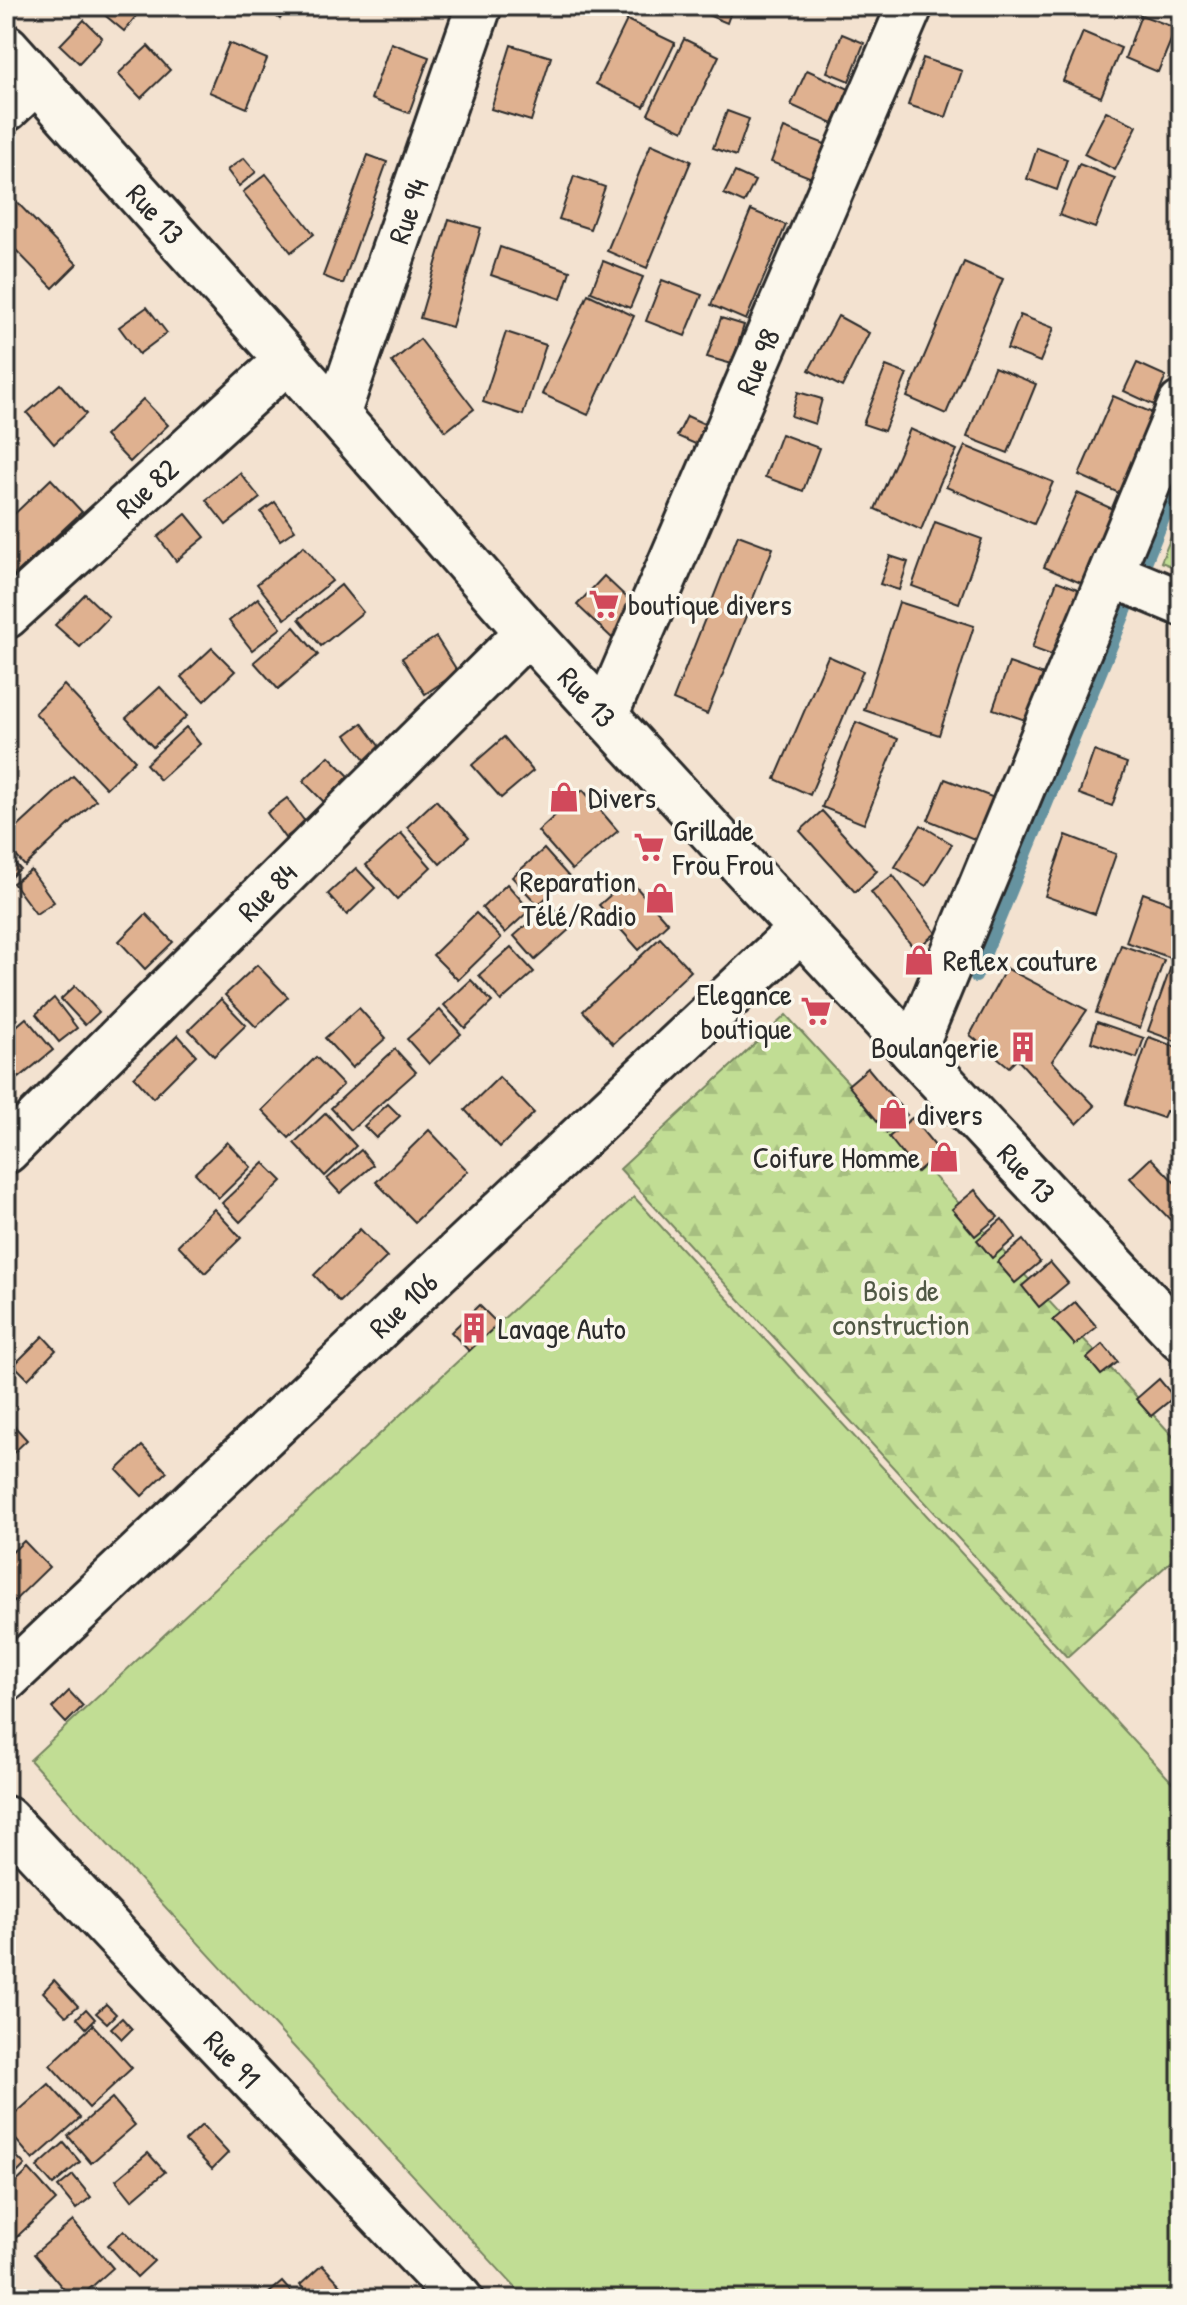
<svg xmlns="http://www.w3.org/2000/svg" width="1187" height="2305" font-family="'Patrick Hand',sans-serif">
<defs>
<pattern id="grass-dots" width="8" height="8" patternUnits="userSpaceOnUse" patternTransform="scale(2)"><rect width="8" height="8" fill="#c1dd94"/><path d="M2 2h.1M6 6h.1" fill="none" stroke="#a6be80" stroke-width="1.8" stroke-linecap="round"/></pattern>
<pattern id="forest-firs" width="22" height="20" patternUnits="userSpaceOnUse" patternTransform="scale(2)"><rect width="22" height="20" fill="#c1dd94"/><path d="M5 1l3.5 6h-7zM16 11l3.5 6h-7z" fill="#a6be80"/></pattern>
</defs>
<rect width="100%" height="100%" fill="#f3e2d0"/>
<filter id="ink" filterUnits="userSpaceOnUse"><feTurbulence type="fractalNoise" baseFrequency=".0125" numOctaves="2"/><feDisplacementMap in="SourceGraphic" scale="16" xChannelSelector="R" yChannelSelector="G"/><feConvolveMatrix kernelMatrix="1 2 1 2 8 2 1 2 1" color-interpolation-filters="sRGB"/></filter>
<g filter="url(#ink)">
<!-- grass -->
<path fill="url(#grass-dots)" stroke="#768460" stroke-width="2" d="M1181,512V570L1161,562Z"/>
<!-- forest -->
<path fill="url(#forest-firs)" stroke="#768460" stroke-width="2" d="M786,1015L1181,1445V1552L1067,1657L620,1169Z"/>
<!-- park -->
<path fill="#c1dd94" stroke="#768460" stroke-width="2" d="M634,1197L1181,1792V2299H526L30,1760Z"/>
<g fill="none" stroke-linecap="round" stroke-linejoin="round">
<!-- stream -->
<path stroke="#6693a0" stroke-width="12" d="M976,977L1181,477"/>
</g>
<!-- building -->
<g fill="#dfb190" stroke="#2b2b2b" stroke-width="2">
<path d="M96,6H144L124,31L95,7Z"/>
<path d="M262,6H288L280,19Z"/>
<path d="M662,6H682L679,14Z"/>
<path d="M692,6H733L727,23L691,8Z"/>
<path d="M1141,15L1176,28L1158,72L1125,58Z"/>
<path d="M84,20L102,38L79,63L60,45Z"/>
<path d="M627,20L675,43L644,107L596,84Z"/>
<path d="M1083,32L1121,48L1101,97L1063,81Z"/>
<path d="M842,34L864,43L849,81L827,72Z"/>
<path d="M684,39L719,56L683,131L648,114Z"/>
<path d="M229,43L267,59L247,108L209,92Z"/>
<path d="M391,43L429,57L409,113L371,99Z"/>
<path d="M511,45L551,57L531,121L491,109Z"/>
<path d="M148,46L170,70L141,98L118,74Z"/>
<path d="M923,58L962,71L946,117L908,105Z"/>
<path d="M807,70L849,89L833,124L791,105Z"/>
<path d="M727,111L749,119L736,156L713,148Z"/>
<path d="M1106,111L1137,126L1115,170L1084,154Z"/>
<path d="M784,128L825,144L812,178L771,162Z"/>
<path d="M651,144L691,161L647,268L607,251Z"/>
<path d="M1037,148L1067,159L1057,190L1027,179Z"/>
<path d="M368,155L387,162L343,284L323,276Z"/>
<path d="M244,158L256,172L239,186L227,170Z"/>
<path d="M1079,164L1115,178L1095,228L1059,215Z"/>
<path d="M735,172L755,181L744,203L724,194Z"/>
<path d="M266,174L314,234L291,252L243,192Z"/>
<path d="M574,176L605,187L590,229L559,219Z"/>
<path d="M6,191L77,264L53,288L6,240Z"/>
<path d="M751,210L786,225L746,320L711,305Z"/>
<path d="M449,219L481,228L452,327L420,318Z"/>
<path d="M500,247L570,271L561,299L491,275Z"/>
<path d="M603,261L643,277L630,308L591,292Z"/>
<path d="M964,262L1003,279L946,414L907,397Z"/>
<path d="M662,280L702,295L685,336L646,321Z"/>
<path d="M588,294L634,316L588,415L542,394Z"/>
<path d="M147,307L167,333L139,354L119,327Z"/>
<path d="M1020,315L1054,328L1040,362L1007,349Z"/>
<path d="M838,316L869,333L842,387L809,370Z"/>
<path d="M721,318L744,325L732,364L707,357Z"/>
<path d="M506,332L546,345L523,415L483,402Z"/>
<path d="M420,339L474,409L446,431L392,362Z"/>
<path d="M1137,363L1166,376L1154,405L1124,391Z"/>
<path d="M886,366L907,374L884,431L863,424Z"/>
<path d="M994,367L1036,384L1008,453L967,437Z"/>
<path d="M60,384L86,414L54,444L27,413Z"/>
<path d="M798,392L822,399L815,424L791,416Z"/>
<path d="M1113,396L1155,414L1121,494L1079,475Z"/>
<path d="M143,399L168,425L130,462L105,436Z"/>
<path d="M687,416L709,426L700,446L677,436Z"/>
<path d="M910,429L957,450L941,481L921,530L875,509Z"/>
<path d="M781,434L819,448L803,491L765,477Z"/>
<path d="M965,446L1053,482L1034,524L946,487Z"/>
<path d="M240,473L260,498L226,525L206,500Z"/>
<path d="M51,479L82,512L6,583V522Z"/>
<path d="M1077,493L1117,511L1083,584L1044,567Z"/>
<path d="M275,502L295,530L280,540L261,512Z"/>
<path d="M186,514L205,537L176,561L158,537Z"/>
<path d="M935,522L982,539L959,603L912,586Z"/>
<path d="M738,535L773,548L707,714L673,700Z"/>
<path d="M304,546L332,581L285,619L257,584Z"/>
<path d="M890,556L908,562L899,590L880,584Z"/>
<path d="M604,576L640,610L613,639L577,605Z"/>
<path d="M1057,581L1083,591L1059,658L1032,648Z"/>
<path d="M341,585L363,612L321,646L299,619Z"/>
<path d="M85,594L109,617L80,647L55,625Z"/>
<path d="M258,598L281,628L252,650L229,621Z"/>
<path d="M899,602L974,626L939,735L864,710Z"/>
<path d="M294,627L318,655L278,689L254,662Z"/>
<path d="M436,637L458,672L425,694L402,658Z"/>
<path d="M212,648L235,671L204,701L181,677Z"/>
<path d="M828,656L863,671L810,795L775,779Z"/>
<path d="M1009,663L1050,677L1034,723L993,709Z"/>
<path d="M64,685L135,760L106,788L35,713Z"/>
<path d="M160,687L187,716L153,747L126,718Z"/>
<path d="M856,722L898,739L864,824L822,807Z"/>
<path d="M362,723L382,750L366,761L346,735Z"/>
<path d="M186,727L200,744L160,780L146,764Z"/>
<path d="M504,737L533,771L501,798L472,765Z"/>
<path d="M1094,751L1127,763L1112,806L1079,794Z"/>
<path d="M329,756L349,776L324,802L303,781Z"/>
<path d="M73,776L96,800L25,866L6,845V838Z"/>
<path d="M945,779L997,799L979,841L928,820Z"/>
<path d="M583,790L618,831L572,870L538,831Z"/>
<path d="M6,797L18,812L6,822Z"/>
<path d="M287,798L306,823L285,838L267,813Z"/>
<path d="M436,800L469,837L440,864L407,827Z"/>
<path d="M822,811L877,871L855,892L800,831Z"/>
<path d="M921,825L952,844L926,886L895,867Z"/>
<path d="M401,833L431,867L397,899L366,865Z"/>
<path d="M1066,835L1116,854L1095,914L1045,896Z"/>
<path d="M544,849L569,877L538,905L512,877Z"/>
<path d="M6,853L20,869L6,881Z"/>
<path d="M356,868L375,888L347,915L328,894Z"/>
<path d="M31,870L54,902L36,914L13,883Z"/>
<path d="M893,875L936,933L915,950L871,892Z"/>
<path d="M629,879L668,923L639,950L599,905Z"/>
<path d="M507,884L530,910L505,933L482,908Z"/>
<path d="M1143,893L1181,907V929L1171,958L1126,942Z"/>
<path d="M550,904L571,928L535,960L514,936Z"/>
<path d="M476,913L501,938L458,980L433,955Z"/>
<path d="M146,914L173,942L145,969L119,941Z"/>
<path d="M660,938L691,971L613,1044L583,1011Z"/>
<path d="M1121,945L1164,960L1140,1028L1096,1013Z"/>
<path d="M511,947L534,972L501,1001L479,975Z"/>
<path d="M1174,958L1181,960V1043L1148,1031Z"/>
<path d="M257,965L288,997L256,1027L225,995Z"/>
<path d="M1006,968L1087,1010L1052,1061L1095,1106L1077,1124L1017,1059L1009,1067L970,1035Z"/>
<path d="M471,980L492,1002L465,1028L444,1005Z"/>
<path d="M75,986L99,1012L85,1025L61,999Z"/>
<path d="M54,998L77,1028L59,1042L36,1014Z"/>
<path d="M221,999L246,1025L214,1056L189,1030Z"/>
<path d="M359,1008L386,1038L352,1068L325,1038Z"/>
<path d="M440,1010L461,1034L429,1064L407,1039Z"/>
<path d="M26,1018L53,1050L19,1078L6,1063V1035Z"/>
<path d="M1097,1022L1144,1038L1137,1058L1091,1042Z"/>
<path d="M178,1035L196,1055L153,1098L134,1077Z"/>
<path d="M1149,1037L1181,1049V1116L1166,1111L1163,1118L1125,1105Z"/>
<path d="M395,1049L416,1072L351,1130L331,1108Z"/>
<path d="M316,1057L343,1085L289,1138L262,1110Z"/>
<path d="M868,1068L907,1115L887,1133L848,1085Z"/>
<path d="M6,1076L14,1086L6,1094Z"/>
<path d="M499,1077L534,1113L500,1147L465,1110Z"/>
<path d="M388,1104L400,1116L376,1138L364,1126Z"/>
<path d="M326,1113L356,1146L325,1176L294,1143Z"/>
<path d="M912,1118L940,1152L917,1172L889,1137Z"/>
<path d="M429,1130L468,1171L415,1222L376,1182Z"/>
<path d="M227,1142L251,1167L219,1198L195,1173Z"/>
<path d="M361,1150L373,1165L340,1193L327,1179Z"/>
<path d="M1151,1158L1181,1189V1231L1130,1178Z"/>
<path d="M264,1163L282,1181L240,1222L222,1203Z"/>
<path d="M975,1190L998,1217L975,1236L952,1209Z"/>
<path d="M214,1209L241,1238L205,1273L178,1245Z"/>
<path d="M1002,1219L1016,1237L992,1258L977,1240Z"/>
<path d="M360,1229L387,1257L340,1302L314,1275Z"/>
<path d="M1023,1240L1040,1262L1015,1283L997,1262Z"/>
<path d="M1050,1262L1068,1283L1039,1307L1022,1286Z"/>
<path d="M1075,1302L1097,1327L1075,1345L1053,1320Z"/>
<path d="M479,1305L498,1324L469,1351L451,1332Z"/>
<path d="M43,1336L56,1350L28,1379L14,1365Z"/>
<path d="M1103,1344L1118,1362L1101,1375L1087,1358Z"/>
<path d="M1159,1379L1174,1397L1151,1416L1136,1399Z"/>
<path d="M6,1417L27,1440L6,1460Z"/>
<path d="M142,1446L167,1472L142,1496L117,1470Z"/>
<path d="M24,1541L49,1567L6,1609V1558Z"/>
<path d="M69,1691L83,1706L66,1723L52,1708Z"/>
<path d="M54,1980L78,2006L66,2016L43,1992Z"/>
<path d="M106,2004L116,2014L107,2023L96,2013Z"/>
<path d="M86,2009L95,2019L86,2028L77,2018Z"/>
<path d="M122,2018L132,2029L122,2039L111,2028Z"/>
<path d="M93,2025L132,2068L89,2108L50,2065Z"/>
<path d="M49,2084L80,2118L33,2160L6,2128V2122Z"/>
<path d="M112,2098L135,2125L91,2163L68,2136Z"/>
<path d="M202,2125L228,2153L212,2169L185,2141Z"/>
<path d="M64,2143L80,2162L53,2185L37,2167Z"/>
<path d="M6,2145L25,2165L11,2179L6,2173Z"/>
<path d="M148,2153L165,2172L132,2200L116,2180Z"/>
<path d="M29,2170L56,2200L6,2247V2192Z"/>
<path d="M73,2175L91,2197L76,2209L58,2187Z"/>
<path d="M73,2221L113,2268L78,2299H72L34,2254Z"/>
<path d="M124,2230L154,2261L137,2277L108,2245Z"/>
<path d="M322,2265L343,2287L330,2299H314L300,2285Z"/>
<path d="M282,2282L297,2299H262Z"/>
</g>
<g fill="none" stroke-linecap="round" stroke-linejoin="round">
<!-- minor casing -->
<g stroke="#2b2b2b" stroke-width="50">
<g id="minor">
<path id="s1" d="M6,47L337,415L528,632L913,1051L1181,1338"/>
<path d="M6,109L36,81"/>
<path id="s2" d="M337,415L479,6"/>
<path d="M1111,574L1181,603"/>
<path id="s3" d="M6,616L286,361"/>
<path id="s4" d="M605,716L910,6"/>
<path d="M913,1051L1181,404"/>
<path id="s5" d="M6,1151L528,632"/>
<path id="s6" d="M6,1679L801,929"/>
<path id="s7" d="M6,1819L460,2299"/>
</g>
</g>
<!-- minor -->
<use href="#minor" stroke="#fbf7ec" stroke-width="44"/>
</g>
</g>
<!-- icons -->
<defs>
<g id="supermarket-bare" transform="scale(2.4)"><path d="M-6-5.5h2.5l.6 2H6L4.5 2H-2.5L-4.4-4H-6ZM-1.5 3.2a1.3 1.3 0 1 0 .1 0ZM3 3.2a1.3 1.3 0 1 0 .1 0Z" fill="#d1495b" stroke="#fbf7ec" stroke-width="2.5" paint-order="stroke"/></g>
<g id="shop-bare" transform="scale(2.4)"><path d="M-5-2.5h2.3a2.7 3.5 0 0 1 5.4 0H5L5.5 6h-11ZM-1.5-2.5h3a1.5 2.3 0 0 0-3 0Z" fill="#d1495b" stroke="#fbf7ec" stroke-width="2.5" paint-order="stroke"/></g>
<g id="building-bare" transform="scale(2.4)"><path d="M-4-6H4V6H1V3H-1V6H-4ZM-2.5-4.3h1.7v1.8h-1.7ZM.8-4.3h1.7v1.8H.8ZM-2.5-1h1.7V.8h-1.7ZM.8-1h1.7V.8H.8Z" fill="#d1495b" stroke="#fbf7ec" stroke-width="2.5" paint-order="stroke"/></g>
</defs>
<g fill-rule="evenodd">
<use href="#supermarket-bare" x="604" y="604"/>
<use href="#shop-bare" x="564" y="797"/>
<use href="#supermarket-bare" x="649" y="847"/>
<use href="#shop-bare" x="660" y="898"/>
<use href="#shop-bare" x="919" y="960"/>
<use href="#supermarket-bare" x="816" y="1011"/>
<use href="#building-bare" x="1023" y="1047"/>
<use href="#shop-bare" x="893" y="1114"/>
<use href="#shop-bare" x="944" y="1157"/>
<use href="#building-bare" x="474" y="1328"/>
</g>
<g text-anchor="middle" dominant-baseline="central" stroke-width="7" stroke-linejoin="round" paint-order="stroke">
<!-- street labels -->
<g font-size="30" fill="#2b2b2b" stroke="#fbf7ec">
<text stroke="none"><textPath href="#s2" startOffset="216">Rue 94</textPath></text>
<text stroke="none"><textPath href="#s1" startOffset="224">Rue 13</textPath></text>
<text stroke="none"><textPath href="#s4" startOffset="386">Rue 98</textPath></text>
<text stroke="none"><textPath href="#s3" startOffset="190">Rue 82</textPath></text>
<text stroke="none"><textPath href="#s1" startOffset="872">Rue 13</textPath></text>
<text stroke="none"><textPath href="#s5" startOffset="368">Rue 84</textPath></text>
<text stroke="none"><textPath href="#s1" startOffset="1520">Rue 13</textPath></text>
<text stroke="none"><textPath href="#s6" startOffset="546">Rue 106</textPath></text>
<text stroke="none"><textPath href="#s7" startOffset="330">Rue 91</textPath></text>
</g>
<!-- poi labels -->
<g font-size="30" fill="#2b2b2b" stroke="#fbf7ec" text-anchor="start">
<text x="628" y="604">boutique divers</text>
<text x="588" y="797">Divers</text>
<text x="673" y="830">Grillade<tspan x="673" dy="34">Frou Frou</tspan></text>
<text x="636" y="881" text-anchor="end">Reparation<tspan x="636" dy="34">Télé/Radio</tspan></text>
<text x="943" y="960">Reflex couture</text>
<text x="792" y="994" text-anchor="end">Elegance<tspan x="792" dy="34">boutique</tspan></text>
<text x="999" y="1047" text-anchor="end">Boulangerie</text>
<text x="917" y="1114">divers</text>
<text x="920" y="1157" text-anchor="end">Coifure Homme</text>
<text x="498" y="1328">Lavage Auto</text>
</g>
<!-- park labels -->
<g font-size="30" fill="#505845" stroke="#fbf7ec">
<text x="901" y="1290">Bois de<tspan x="901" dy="34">construction</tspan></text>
</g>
</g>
<!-- margin -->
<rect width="1187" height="2305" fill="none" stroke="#fbf7ec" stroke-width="32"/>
<rect x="16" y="16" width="1155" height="2273" fill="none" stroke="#2b2b2b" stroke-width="3" filter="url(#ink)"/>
</svg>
